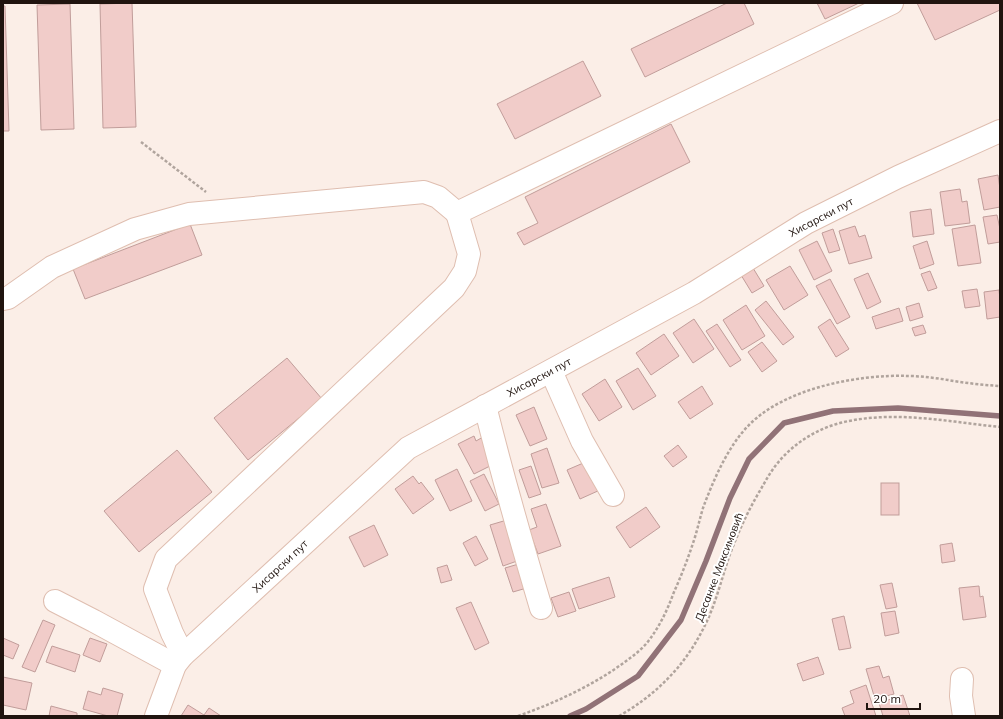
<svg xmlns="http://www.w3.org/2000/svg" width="1003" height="719" font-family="Mulish,sans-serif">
<rect width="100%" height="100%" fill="#fbeee7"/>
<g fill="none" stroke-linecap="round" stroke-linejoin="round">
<!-- stream -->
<path stroke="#917277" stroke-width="5.5" d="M570,716L586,709L638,676L681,620L706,561L730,498L749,459L784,423L833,411L898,408L1000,416"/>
</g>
<!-- building -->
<g fill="#f1ccc9" stroke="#c19d9a">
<path d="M132,3L136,127L103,128L100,4Z"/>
<path d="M727,3H744L754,24L645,77L631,49Z"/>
<path d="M817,3H859L825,19Z"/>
<path d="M917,3H1000V10L935,40Z"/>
<path d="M70,4L74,129L41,130L37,5Z"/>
<path d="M3,6H5L9,131H3Z"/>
<path d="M583,61L601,96L515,139L497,104Z"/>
<path d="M671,124L690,162L524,245L517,233L538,223L525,197Z"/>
<path d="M998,175L1000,189V207L984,210L978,179Z"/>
<path d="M960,189L962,202L967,201L970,223L945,226L940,192Z"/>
<path d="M931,209L934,234L913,237L910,212Z"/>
<path d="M997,215L1000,229V242L988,244L983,217Z"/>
<path d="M190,224L202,255L85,299L73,269Z"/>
<path d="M975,225L981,263L958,266L952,229Z"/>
<path d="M855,226L859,237L865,235L872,258L849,264L839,231Z"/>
<path d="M833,229L840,250L829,253L822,233Z"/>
<path d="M817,241L832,271L814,280L799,250Z"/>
<path d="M927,241L934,264L920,269L913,246Z"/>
<path d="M790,266L808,295L784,310L766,280Z"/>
<path d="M753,268L764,286L752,293L741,275Z"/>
<path d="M930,271L937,288L928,291L921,274Z"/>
<path d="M868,273L881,302L867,309L854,279Z"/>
<path d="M830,279L850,317L837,324L816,286Z"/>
<path d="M977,289L980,306L965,308L962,291Z"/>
<path d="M999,290L1000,299V317L987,319L984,292Z"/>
<path d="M766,301L794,337L783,345L755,310Z"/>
<path d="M919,303L923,317L910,321L906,307Z"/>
<path d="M746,305L765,336L742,350L723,320Z"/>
<path d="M899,308L903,321L876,329L872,317Z"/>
<path d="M694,319L714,349L693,363L673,333Z"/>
<path d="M830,319L849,349L836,357L818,327Z"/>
<path d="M717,324L741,360L730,367L706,331Z"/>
<path d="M923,325L926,333L915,336L912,328Z"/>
<path d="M664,334L679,356L651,375L636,353Z"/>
<path d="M762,342L777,361L762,372L748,352Z"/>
<path d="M287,358L322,399L248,460L214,418Z"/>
<path d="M638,368L656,396L633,410L616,381Z"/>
<path d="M605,379L622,407L599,421L582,394Z"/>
<path d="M702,386L713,404L690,419L678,402Z"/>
<path d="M534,407L547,439L530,446L516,415Z"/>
<path d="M474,436L476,441L483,437L496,463L474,474L458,444Z"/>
<path d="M678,445L687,457L673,467L664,456Z"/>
<path d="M547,448L559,483L542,488L531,454Z"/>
<path d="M177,450L212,492L139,552L104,511Z"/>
<path d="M588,461L600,490L580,499L567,470Z"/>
<path d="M531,466L541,494L529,498L519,470Z"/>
<path d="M457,469L472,501L450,511L435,480Z"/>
<path d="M484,474L499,504L485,511L470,481Z"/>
<path d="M413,476L419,484L421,482L434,499L413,514L395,489Z"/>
<rect x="881" y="483" width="18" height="32"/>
<path d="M546,504L561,546L538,554L529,530L537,527L531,509Z"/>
<path d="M646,507L660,527L630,548L616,527Z"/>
<path d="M507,520L520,560L503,566L490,525Z"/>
<path d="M374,525L388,555L364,567L349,537Z"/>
<path d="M476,536L488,559L475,566L463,543Z"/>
<path d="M952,543L955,561L942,563L940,545Z"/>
<path d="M522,563L530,587L513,592L505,568Z"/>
<path d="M447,565L452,580L441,583L437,568Z"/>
<path d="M609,577L615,597L579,609L572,589Z"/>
<path d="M892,583L897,607L886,609L880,585Z"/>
<path d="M979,586L980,597L983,596L986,617L963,620L959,588Z"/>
<path d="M569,592L576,611L558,617L551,598Z"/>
<path d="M471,602L489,643L475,650L456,608Z"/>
<path d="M895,611L899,633L885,636L881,613Z"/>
<path d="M844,616L851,648L839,650L832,619Z"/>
<path d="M43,620L55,625L35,672L22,667Z"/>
<path d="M3,638L19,645L13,659L3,655Z"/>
<path d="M90,638L107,644L100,662L83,655Z"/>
<path d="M52,646L80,655L75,672L46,662Z"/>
<path d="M818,657L824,674L803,681L797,664Z"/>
<path d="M879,666L883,678L889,676L894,694L875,699L866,669Z"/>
<path d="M3,677L32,683L26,710L3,705Z"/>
<path d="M866,685L876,716H845L842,708L854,703L850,691Z"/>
<path d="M103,688L123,694L117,716H108L83,709L88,691L101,695Z"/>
<path d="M903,695L910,716H883L879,703Z"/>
<path d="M188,705L204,715L209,708L221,716H181Z"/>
<path d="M51,706L77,713V716H49Z"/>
</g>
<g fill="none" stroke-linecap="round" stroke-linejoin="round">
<!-- minor casing -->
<g stroke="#dfbeb0" stroke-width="24">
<g id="minor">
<path d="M3,299L8,298L52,267L135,229L189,214L424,192L438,197L457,213"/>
<path d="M551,371L582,441L613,495"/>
<path d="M485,406C502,474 521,541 541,608"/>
<path d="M55,601L94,621L175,665"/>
<path d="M183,655L172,633L155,589L166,559L454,288L465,271L469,254L457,213L892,3"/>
<path d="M962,679L961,696L964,716"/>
<path d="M156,716L175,665L183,655L192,647L408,448L694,293L806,223L898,177L1000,131"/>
</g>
</g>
<!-- path -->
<g stroke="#b0a49d" stroke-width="2.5" stroke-dasharray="3 2" stroke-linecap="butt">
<path d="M141,142L206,192"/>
<path d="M518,716C552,704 585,689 615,669C626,661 637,654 646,644C659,628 667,611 674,592C682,574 689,556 695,537C698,527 700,518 703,508C713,481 728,446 749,425C785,388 859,374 908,376C922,376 935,378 948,380C965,383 983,385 1000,386"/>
<path d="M619,716C654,696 682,669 701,633C715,608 721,580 730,554C738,533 747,513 758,494C764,484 769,474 776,465C794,442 821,426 849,421C899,411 950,422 1000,427"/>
</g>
<!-- minor -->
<use href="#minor" stroke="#fff" stroke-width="22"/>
</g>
<g text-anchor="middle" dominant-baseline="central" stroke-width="4" stroke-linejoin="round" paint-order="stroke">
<!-- street labels -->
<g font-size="11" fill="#20140f" stroke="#fff">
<text transform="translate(821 217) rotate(-28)">Хисарски пут</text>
<text transform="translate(539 377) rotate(-28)">Хисарски пут</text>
<text transform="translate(280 566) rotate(-43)">Хисарски пут</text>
<text transform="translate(719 567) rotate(-69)">Десанке Максимовић</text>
</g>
</g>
<!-- border -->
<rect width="1003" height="719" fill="none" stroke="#20140f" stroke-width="8"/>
<!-- scale -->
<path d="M867 703v6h53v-6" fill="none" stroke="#20140f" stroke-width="2"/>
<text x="873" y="703" font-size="12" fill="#20140f" stroke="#ffffff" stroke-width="3" paint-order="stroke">20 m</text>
</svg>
